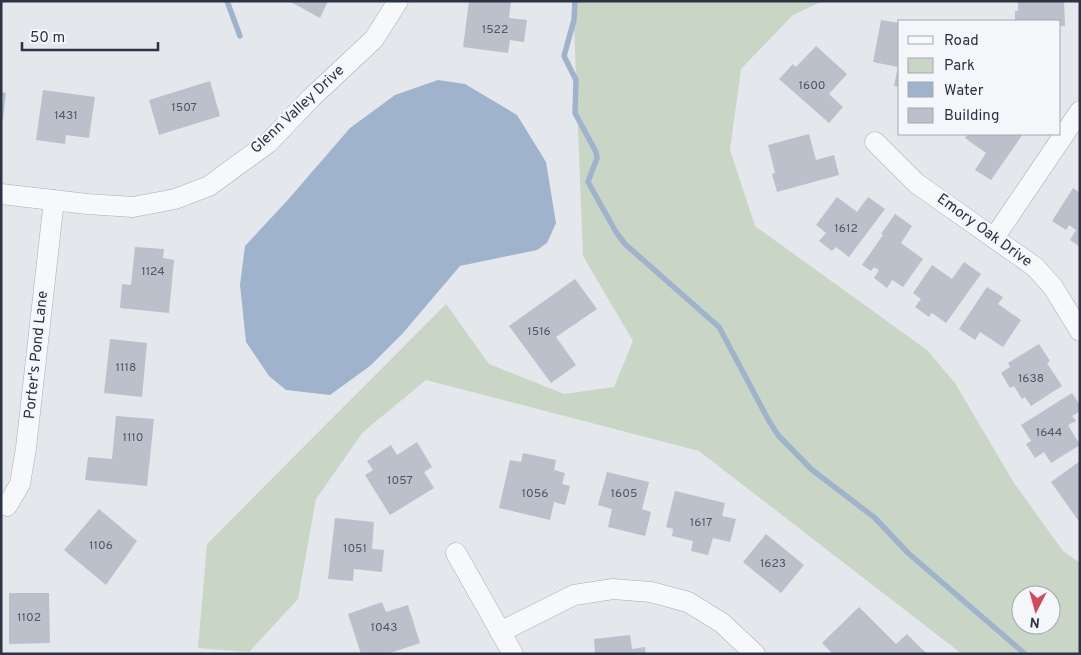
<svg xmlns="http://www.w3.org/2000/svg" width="1081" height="655" font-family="Overpass,sans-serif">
<rect width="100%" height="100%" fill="#e4e7ec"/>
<!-- green -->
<path fill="#c9d6c5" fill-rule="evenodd" d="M573,1H823L793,15L741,69L730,150L755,226L927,350L955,383L1014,483L1063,551L1080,563V654H962L699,451L426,380L363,432L316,499L298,599L249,652L198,648L207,544L446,304L489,364L564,394L614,387L633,341L583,256ZM1021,595H1051V625H1021Z"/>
<!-- water -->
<path fill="#9fb4cc" d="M438,80L465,84L517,115L546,162L556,223L547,243L537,250L460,266L403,333L370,366L330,395L286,390L269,376L246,342L240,285L245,246L286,202L350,128L395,95Z"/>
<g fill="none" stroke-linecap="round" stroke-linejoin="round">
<!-- stream -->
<g stroke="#9fb4cc" stroke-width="5.5">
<path d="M227,1L240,36"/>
<path d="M575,1L574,20L564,56L576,80L575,113L596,152L597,158L588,182L616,232L625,244L719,327L769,421L778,435L811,469L875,518L908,553L1025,654"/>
</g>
</g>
<!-- building -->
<g fill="#bbc0ca">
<path d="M289,1H328L320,18Z"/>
<path d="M469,1H511L509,18L527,20L524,42L510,40L508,53L463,47Z"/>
<path d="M1018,1H1064L1065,26H1060V21H1015V11H1018Z"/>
<path d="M881,20L900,23V87L894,86L898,67L873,62Z"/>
<path d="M816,46L847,74L829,94L843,107L829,123L779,79L793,64L796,67Z"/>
<path d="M210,81L220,116L159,135L149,100Z"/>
<path d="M43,90L95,97L89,138L66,135L65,144L36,140Z"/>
<path d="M1,92L6,93L3,120H1Z"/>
<path d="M809,134L816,160L834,155L839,175L777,192L772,174L775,173L768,145Z"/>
<path d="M968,134H1023L991,180L975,170L986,153L965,138Z"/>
<path d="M1073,188L1080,193V247L1070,240L1076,230L1069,225L1066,230L1052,221Z"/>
<path d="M837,197L857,212L868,197L885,209L849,257L836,247L832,251L819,241L826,233L816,225Z"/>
<path d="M895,214L912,226L901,243L923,259L903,287L892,280L887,288L874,278L879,270L874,267L871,271L862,265L883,235L881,234Z"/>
<path d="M135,247L164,249L163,258L174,260L169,313L120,308L122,284L131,285Z"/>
<path d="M964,262L981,274L946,323L932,313L929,317L915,307L921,299L913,293L932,265L952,279Z"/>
<path d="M575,279L597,309L556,337L576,365L551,383L509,326Z"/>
<path d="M987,287L1003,297L998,304L1021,320L1003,347L980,332L975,340L959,329Z"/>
<path d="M110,339L147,343L142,397L104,393Z"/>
<path d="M1039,344L1050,361L1047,363L1062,386L1031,406L1025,397L1022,399L1014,386L1010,388L1001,373L1010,367L1008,363Z"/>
<path d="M1072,393L1080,405V411L1072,416L1076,421L1068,425L1080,445L1051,463L1044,452L1035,458L1026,444L1031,441L1021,425Z"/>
<path d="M116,416L154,419L147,486L85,480L88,457L112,459Z"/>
<path d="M417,442L432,467L424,472L434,488L390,515L365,475L373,470L367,461L391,445L397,455Z"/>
<path d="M523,453L556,460L554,470L565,473L562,484L570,486L565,505L554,502L550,520L499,508L510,460L521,462Z"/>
<path d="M1080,461V519L1078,520L1051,482Z"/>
<path d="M607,472L649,482L642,509L651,512L645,536L608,527L612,509L598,505Z"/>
<path d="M675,491L725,503L722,516L736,519L730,542L713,538L708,555L691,551L693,541L672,536L673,529L666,527Z"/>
<path d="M99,509L137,541L106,585L64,550Z"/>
<path d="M335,518L374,522L372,549L384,550L382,572L354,569L353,581L328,579Z"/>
<path d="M766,534L804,565L781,593L743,562Z"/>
<path d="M9,593H49L50,643L9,644Z"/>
<path d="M382,602L386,612L408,605L420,643L387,654H361L348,614Z"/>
<path d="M859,607L896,644L907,634L927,654H890L888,652L886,654H833L822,643Z"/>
<path d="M630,635L632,649L645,647L646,654H595L594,639Z"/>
</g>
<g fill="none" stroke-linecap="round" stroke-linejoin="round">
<!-- street casing -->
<g stroke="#a9aeb7" stroke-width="21">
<g id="street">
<path d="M875,142L916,183L1035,267L1053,287L1080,331"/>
<path d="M1,194L87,204L133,207L175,199L209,186L268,143L311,98L374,39L398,1"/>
<path d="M994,238L1080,111"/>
<path d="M7,506L20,484L26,448L54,200"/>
<path d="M456,553L513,654"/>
<path d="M500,632L574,595L613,589L651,592L688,602L722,623L755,654"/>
</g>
</g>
<!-- street -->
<use href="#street" stroke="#f7f8fa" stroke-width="20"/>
</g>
<g text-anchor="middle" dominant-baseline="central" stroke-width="4.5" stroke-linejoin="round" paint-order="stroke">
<!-- number labels -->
<g font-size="12" fill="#4f5766">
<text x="495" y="30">1522</text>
<text x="812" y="86">1600</text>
<text x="184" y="108">1507</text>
<text x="66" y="116">1431</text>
<text x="846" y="229">1612</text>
<text x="153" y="272">1124</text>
<text x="539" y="332">1516</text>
<text x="126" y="368">1118</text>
<text x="1031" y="379">1638</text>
<text x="1049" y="433">1644</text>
<text x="133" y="438">1110</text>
<text x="400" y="481">1057</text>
<text x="535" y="494">1056</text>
<text x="624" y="494">1605</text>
<text x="701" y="523">1617</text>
<text x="101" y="546">1106</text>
<text x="355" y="549">1051</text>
<text x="773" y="564">1623</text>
<text x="29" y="618">1102</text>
<text x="384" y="628">1043</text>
</g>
<!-- street labels -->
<g font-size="15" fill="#2b3445" stroke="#f4f6f9">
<text transform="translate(298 110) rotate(-43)">Glenn Valley Drive</text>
<text transform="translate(984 231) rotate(36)">Emory Oak Drive</text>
<text transform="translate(37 355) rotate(-84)">Porter's Pond Lane</text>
</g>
</g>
<!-- border -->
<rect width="1081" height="655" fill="none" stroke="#2b3445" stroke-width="5"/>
<!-- legend -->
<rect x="898" y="20" width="162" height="115" fill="#f4f6f9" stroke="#a4a8b1"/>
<rect x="908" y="36" width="25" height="8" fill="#f7f8fa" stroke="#a4a8b1"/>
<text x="944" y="45" font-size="15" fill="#2b3445">Road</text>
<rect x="908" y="58" width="25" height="15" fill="#c9d6c5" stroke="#a4a8b1"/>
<text x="944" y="70" font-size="15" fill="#2b3445">Park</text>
<rect x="908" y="82" width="25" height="15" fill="#9fb4cc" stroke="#a4a8b1"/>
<text x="944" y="95" font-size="15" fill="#2b3445">Water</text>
<rect x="908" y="108" width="25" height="15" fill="#bbc0ca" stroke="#a4a8b1"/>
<text x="944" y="120" font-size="15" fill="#2b3445">Building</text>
<!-- north arrow -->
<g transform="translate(1036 610) rotate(186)"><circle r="24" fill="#f4f6f9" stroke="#a4a8b1"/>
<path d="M0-4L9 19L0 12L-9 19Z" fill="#d1495b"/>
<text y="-8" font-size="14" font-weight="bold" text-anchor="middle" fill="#2b3445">N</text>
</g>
<!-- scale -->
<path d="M22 42v8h136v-8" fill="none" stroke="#2b3445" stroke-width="2.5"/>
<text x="30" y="42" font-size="15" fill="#2b3445" stroke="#f4f6f9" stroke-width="4" paint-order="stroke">50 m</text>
</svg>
